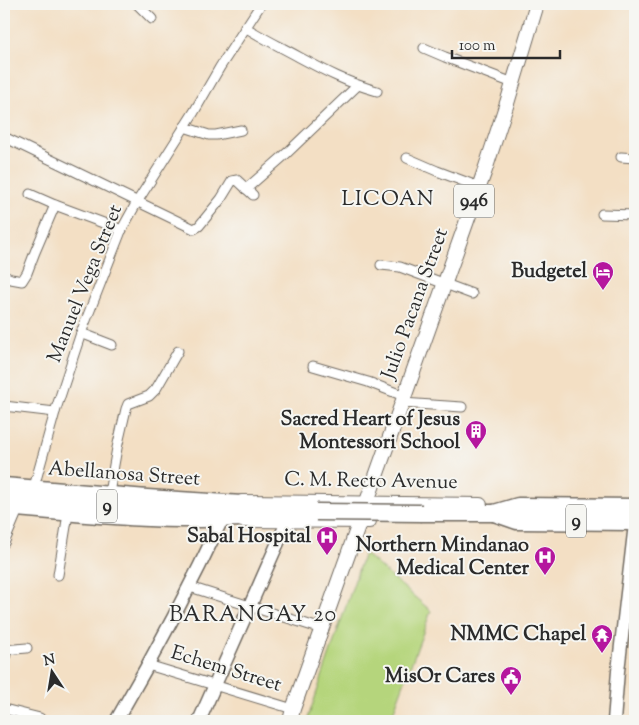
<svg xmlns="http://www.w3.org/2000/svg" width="639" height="725" font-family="'Sorts Mill Goudy',serif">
<rect width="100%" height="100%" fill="#f6f6f2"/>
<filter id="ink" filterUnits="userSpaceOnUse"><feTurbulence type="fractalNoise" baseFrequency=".02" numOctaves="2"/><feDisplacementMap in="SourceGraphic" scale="10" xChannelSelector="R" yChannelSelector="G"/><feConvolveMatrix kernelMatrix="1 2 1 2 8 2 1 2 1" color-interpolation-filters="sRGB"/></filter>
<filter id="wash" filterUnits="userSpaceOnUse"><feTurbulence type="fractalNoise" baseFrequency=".0096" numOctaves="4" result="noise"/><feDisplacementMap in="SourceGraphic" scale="20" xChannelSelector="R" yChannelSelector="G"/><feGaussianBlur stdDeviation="1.12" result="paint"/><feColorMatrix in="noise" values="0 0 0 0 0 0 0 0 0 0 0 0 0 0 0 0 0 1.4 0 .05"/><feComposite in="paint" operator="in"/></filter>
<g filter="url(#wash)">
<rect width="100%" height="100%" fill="#f3dfc4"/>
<!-- green -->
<path fill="#b5d57c" stroke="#708054" d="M364,553L431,611L390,721H307Z"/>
</g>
<g filter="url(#ink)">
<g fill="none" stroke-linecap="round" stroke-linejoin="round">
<!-- street casing -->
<g stroke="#716a61" stroke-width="11">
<g id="street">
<path d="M137,4L152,19"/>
<path d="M245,27C262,38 281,47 299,57C325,71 348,83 377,91"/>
<path d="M424,48L445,57L513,83"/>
<path d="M184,127L209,135H216L241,130"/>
<path d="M4,137L194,229L199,226L221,199L232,181L237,180L253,195"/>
<path d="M621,157L635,158"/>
<path d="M407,158L437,171L479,187"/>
<path d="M246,189L287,153L357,86"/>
<path d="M30,194L55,205L122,230"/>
<path d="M602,214L635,215"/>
<path d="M381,265L400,267L472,294"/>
<path d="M4,276L11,279L22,281L27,273L35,252L55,205"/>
<path d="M81,333L112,345"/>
<path d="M313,366L368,382L404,396"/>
<path d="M402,403L462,407"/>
<path d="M4,406L55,412"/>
<path d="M34,487L55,412L81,333L121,231L137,202L194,112L220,67L261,4"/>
<path d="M109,493L117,448L126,409L128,404L149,396L156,389L178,351"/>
<path d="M4,543L18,510"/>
<path d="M58,575L68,514"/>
<path d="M190,587L322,629"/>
<path d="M4,650L27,648"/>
<path d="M148,665L293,709"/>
<path d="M4,679L6,650"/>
<path d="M4,709L40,718"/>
</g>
</g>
<!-- secondary casing -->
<g stroke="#716a61" stroke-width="15">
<g id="secondary">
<path d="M4,484L147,496L242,502"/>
<path d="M4,509C83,516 162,524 242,520"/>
<path d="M116,721C155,654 191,586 224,515"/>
<path d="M199,721L288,520"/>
<path d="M614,721L618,671L635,524"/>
</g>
</g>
<!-- primary casing -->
<g stroke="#716a61" stroke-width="16">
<g id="primary">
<path d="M226,511L242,502L480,505"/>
<path d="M226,511L242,520L369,521"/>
<path d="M290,721L293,709L484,173L508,100L537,4"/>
</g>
</g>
<!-- highway casing -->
<g stroke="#716a61" stroke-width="19">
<g id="highway">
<path d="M4,497L146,509L316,512"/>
<path d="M422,513H494L518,506L635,507"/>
<path d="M494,513L517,521L635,522"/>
</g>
</g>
<!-- street -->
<use href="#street" stroke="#fff" stroke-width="9"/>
<!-- secondary -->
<use href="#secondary" stroke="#fff" stroke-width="12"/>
<!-- primary -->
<use href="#primary" stroke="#fff" stroke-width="14"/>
<!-- highway -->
<use href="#highway" stroke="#fff" stroke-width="16"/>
<!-- highway-bridge casing -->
<g stroke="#716a61" stroke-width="19" stroke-linecap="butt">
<path id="highway-bridge" d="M316,512L422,513"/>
</g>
<!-- highway-bridge -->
<use href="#highway-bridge" stroke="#fff" stroke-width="16"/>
</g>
</g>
<!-- icons -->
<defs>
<g id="hotel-pin" transform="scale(1.125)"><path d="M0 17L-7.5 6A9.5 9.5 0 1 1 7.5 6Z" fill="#b5179e" stroke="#f6f6f2"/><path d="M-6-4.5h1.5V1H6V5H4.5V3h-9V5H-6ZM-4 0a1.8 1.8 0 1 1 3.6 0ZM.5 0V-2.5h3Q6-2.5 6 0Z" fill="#fff"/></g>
<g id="building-pin" transform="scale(1.125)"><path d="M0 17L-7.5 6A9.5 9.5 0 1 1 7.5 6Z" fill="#b5179e" stroke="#f6f6f2"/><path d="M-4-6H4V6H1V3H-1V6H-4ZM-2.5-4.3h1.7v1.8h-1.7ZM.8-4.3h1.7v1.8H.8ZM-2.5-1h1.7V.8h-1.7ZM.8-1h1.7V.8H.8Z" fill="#fff"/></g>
<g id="hospital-pin" transform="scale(1.125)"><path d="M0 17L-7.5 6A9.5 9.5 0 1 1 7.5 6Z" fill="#b5179e" stroke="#f6f6f2"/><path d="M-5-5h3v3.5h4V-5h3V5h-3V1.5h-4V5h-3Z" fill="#fff"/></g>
<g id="temple-pin" transform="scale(1.125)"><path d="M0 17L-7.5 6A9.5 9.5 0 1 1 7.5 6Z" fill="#b5179e" stroke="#f6f6f2"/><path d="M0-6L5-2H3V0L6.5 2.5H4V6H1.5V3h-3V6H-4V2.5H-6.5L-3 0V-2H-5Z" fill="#fff"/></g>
<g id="civic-pin" transform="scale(1.125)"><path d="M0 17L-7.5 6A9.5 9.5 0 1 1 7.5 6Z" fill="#b5179e" stroke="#f6f6f2"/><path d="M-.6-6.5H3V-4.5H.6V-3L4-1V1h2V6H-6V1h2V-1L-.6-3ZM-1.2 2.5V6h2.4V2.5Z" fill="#fff"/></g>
</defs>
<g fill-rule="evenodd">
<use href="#hotel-pin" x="603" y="272"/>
<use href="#building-pin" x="476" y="431"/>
<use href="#hospital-pin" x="327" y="537"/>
<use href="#hospital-pin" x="545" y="557"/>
<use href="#temple-pin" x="602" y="635"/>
<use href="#civic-pin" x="511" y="677"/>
</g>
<g text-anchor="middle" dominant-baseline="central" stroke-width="4" stroke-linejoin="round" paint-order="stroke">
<!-- shield labels -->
<g fill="#f6f6f2" stroke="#686867" stroke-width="1">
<rect x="454" y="184.5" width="40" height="33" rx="4"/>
<rect x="97" y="489.5" width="20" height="33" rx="4"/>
<rect x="566" y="504.5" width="20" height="33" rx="4"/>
</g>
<g font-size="19" font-weight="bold" fill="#2b2b2b">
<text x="474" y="201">946</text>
<text x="107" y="506">9</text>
<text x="576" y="521">9</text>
</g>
<!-- poi labels -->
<g font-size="20" font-weight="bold" fill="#2b2b2b" stroke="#f6f6f2" text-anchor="end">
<text x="587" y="272">Budgetel</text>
<text x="460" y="420">Sacred Heart of Jesus<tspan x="460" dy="23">Montessori School</tspan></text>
<text x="311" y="537">Sabal Hospital</text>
<text x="529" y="546">Northern Mindanao<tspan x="529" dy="23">Medical Center</tspan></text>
<text x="586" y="635">NMMC Chapel</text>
<text x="495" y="677">MisOr Cares</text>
</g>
<!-- street labels -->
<g font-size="20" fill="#2b2b2b" stroke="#f6f6f2">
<text transform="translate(86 284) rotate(-68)">Manuel Vega Street</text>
<text transform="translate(416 304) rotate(-70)">Julio Pacana Street</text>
<text transform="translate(124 475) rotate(4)">Abellanosa Street</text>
<text transform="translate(371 482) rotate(1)">C. M. Recto Avenue</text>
<text transform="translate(226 670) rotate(17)">Echem Street</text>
</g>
<!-- neighbourhood labels -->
<g font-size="21" letter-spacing="1" fill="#2b2b2b" stroke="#f6f6f2">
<text x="388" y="200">LICOAN</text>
</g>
<!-- quarter labels -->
<g font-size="22" letter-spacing="1" fill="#2b2b2b" stroke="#f6f6f2">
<text x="253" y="616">BARANGAY 20</text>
</g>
</g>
<!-- margin -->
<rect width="639" height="725" fill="none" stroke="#f6f6f2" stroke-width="20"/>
<!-- north arrow -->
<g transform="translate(52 672) rotate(348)" stroke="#f6f6f2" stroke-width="4" paint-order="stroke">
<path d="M0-4L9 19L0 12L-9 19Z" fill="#2b2b2b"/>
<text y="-8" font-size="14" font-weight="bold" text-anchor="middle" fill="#2b2b2b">N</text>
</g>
<!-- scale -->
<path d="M452 50v8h108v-8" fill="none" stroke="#2b2b2b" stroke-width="2.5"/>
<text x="459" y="50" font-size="15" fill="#2b2b2b" stroke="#f6f6f2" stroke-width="4" paint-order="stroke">100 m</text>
</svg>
